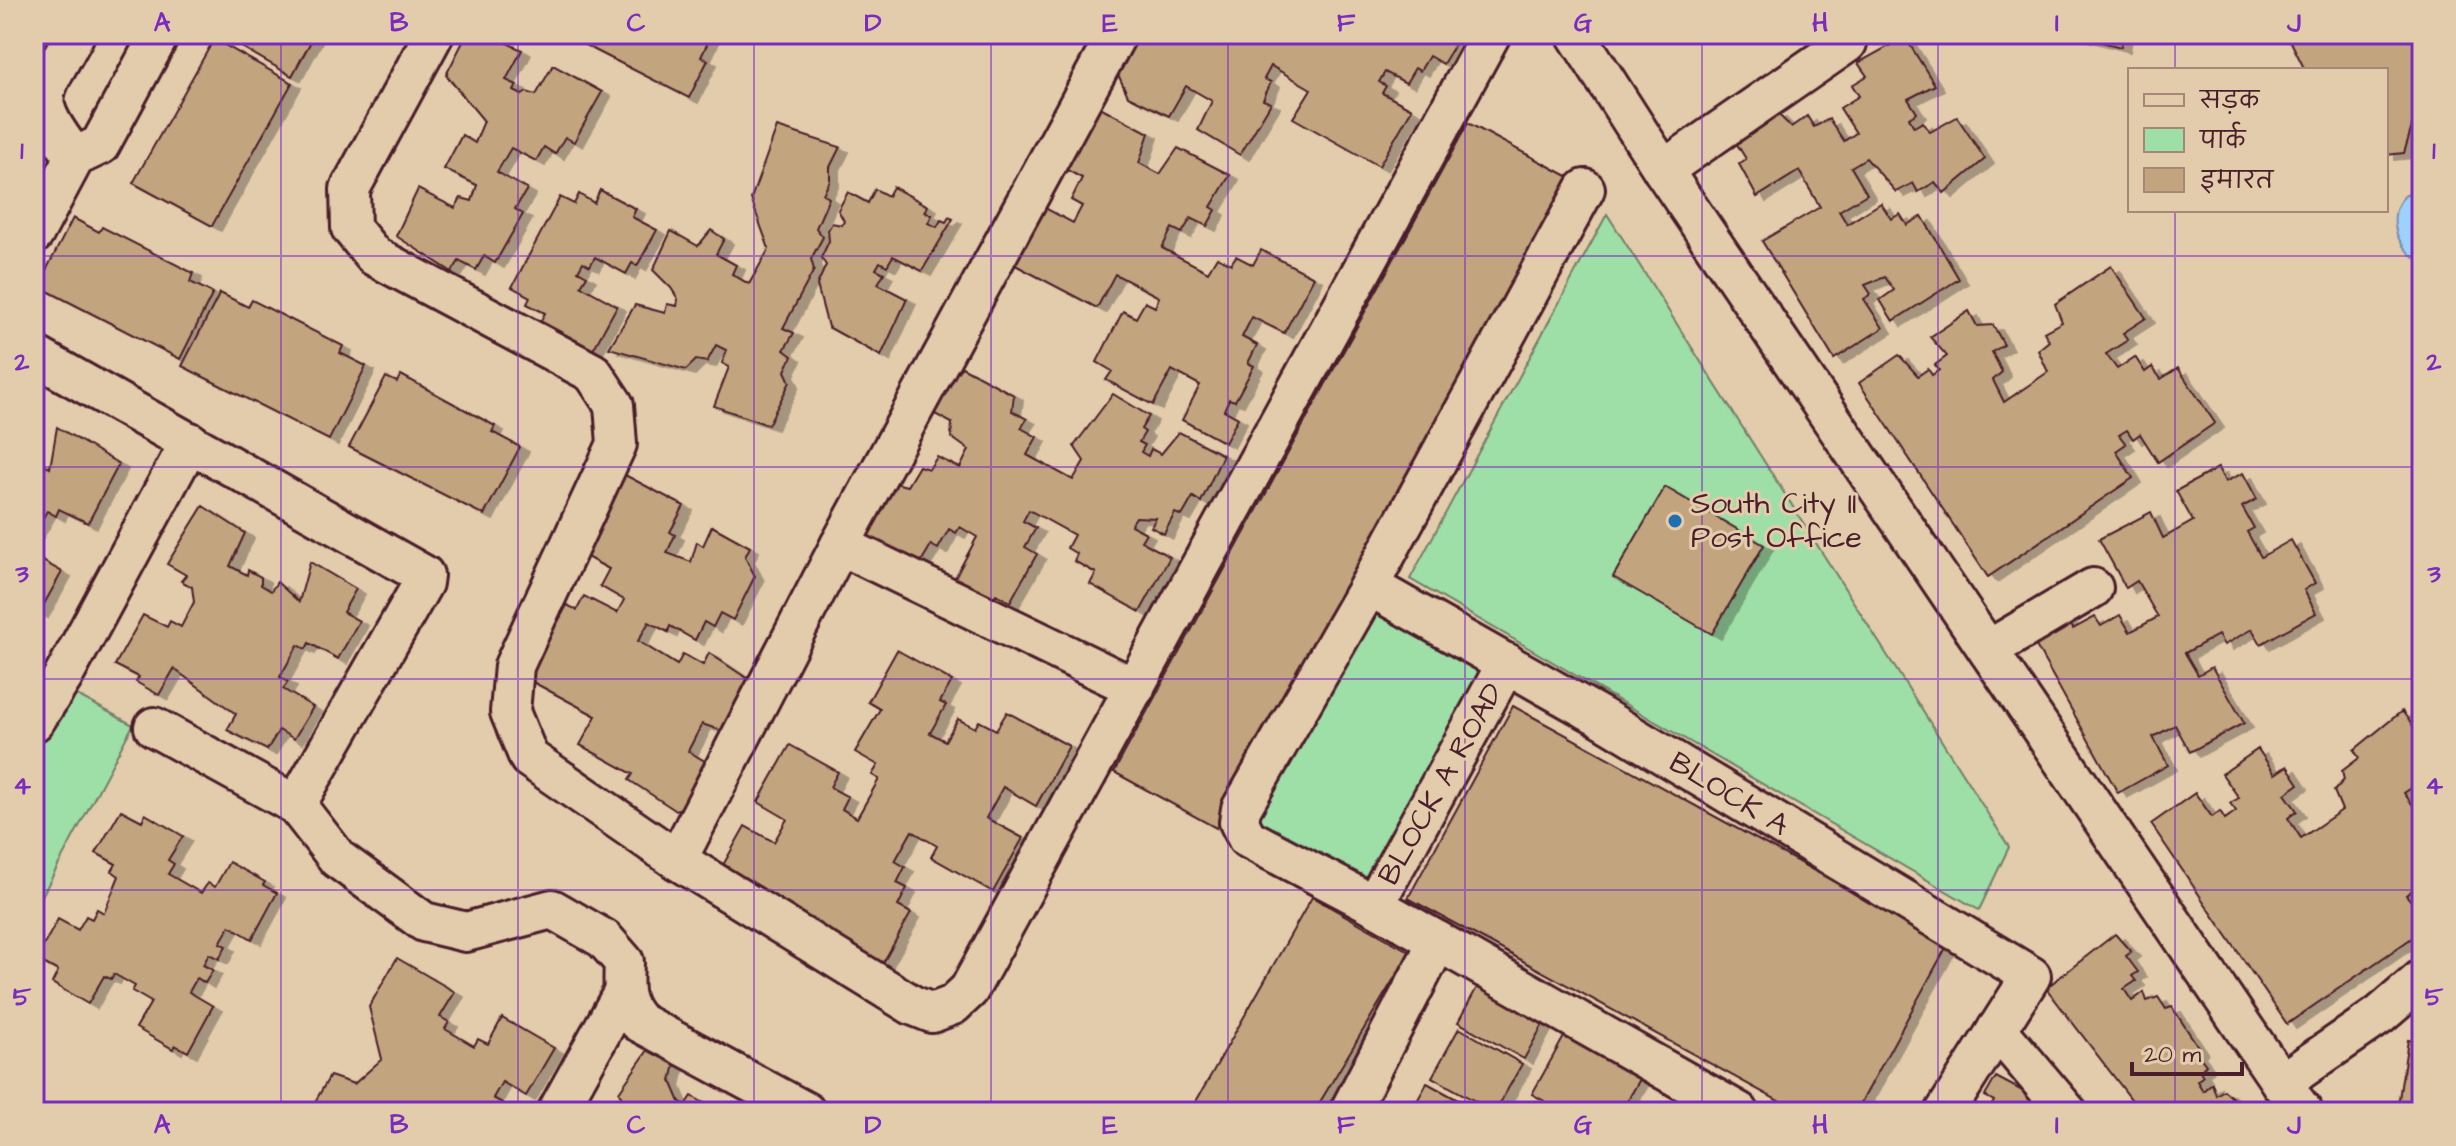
<svg xmlns="http://www.w3.org/2000/svg" width="2456" height="1146" font-family="'Architects Daughter','Playpen Sans Deva',sans-serif">
<defs>
<filter id="shadow"><feDropShadow dx="9" dy="5" stdDeviation="0" flood-color="#0004"/></filter>
</defs>
<rect width="100%" height="100%" fill="#e3ccac"/>
<filter id="ink" filterUnits="userSpaceOnUse"><feTurbulence type="fractalNoise" baseFrequency=".0125" numOctaves="2"/><feDisplacementMap in="SourceGraphic" scale="16" xChannelSelector="R" yChannelSelector="G"/><feConvolveMatrix kernelMatrix="1 2 1 2 8 2 1 2 1" color-interpolation-filters="sRGB"/></filter>
<g filter="url(#ink)">
<!-- green -->
<g fill="#9edea7" stroke="#747e69" stroke-width="2">
<path d="M1607,214L2009,847L1979,910L1410,579Z"/>
<path d="M1374,605L1484,666L1361,888L1251,828Z"/>
<path d="M34,672L133,725L34,911Z"/>
</g>
<!-- water -->
<path fill="#9ed1fc" stroke="#7c8aa8" stroke-width="2" d="M2422,186V262C2389,246 2382,198 2422,186Z"/>
<!-- building -->
<g fill="#c2a57f" stroke="#4a1f2b" stroke-width="2" filter="url(#shadow)">
<path d="M219,34H315L292,76Z"/>
<path d="M467,34H488L522,50L506,80L517,85L514,91L522,95L527,92L536,95L553,65L602,92L574,142L565,137L555,154L544,147L536,161L511,148L497,172L527,189L515,209L523,214L495,263L484,256L476,270L459,261L452,272L396,236L418,189L455,208L461,198L472,201L477,185L444,169L462,135L475,143L484,121L446,75Z"/>
<path d="M590,34H712L701,57L708,60L689,98L585,45Z"/>
<path d="M1136,34L1149,38L1152,34H1461L1443,64L1429,56L1420,71L1415,68L1406,83L1385,72L1379,82L1386,86L1382,93L1412,109L1379,166L1293,118L1311,89L1271,66L1264,79L1271,82L1263,100L1271,103L1240,155L1198,130L1212,101L1186,86L1169,116L1128,96L1115,68Z"/>
<path d="M2071,34H2123L2121,47Z"/>
<path d="M2287,34H2422V93L2404,153L2386,155V70H2305Z"/>
<path d="M1905,37L1935,85L1908,99L1917,113L1909,118L1914,127L1923,122L1930,132L1957,117L1985,159L1944,193L1935,182L1918,192L1913,183L1896,192L1866,158L1851,167L1867,194L1839,211L1847,224L1881,203L1891,219L1900,214L1907,225L1922,216L1959,279L1893,321L1880,300L1894,290L1885,277L1865,285L1871,294L1864,299L1883,328L1834,359L1762,241L1820,207L1799,171L1757,197L1739,164L1746,159L1732,136L1777,113L1791,127L1807,116L1814,127L1829,119L1844,141L1856,133L1840,108L1859,96L1852,85L1867,76L1858,63Z"/>
<path d="M214,39L292,83L212,226L133,183Z"/>
<path d="M1100,107L1149,133L1139,163L1160,174L1178,148L1230,175L1211,207L1216,210L1207,226L1191,218L1182,233L1172,228L1162,248L1208,272L1217,257L1231,264L1236,256L1253,265L1261,250L1314,277L1284,333L1252,317L1242,337L1257,345L1248,363L1254,366L1235,401L1229,399L1224,410L1238,418L1225,443L1182,420L1200,385L1172,370L1153,405L1106,380L1112,371L1097,362L1123,311L1136,318L1145,302L1155,307L1159,297L1115,274L1097,308L1002,258L1032,201L1073,223L1082,206L1071,200L1082,178L1067,170Z"/>
<path d="M1468,123L1571,178L1216,828L1114,772Z"/>
<path d="M777,127L840,147L830,167V181L823,194L829,198L816,228L823,237L811,259L814,270L783,328L794,333L784,350L792,356L785,371L790,382L768,425L714,406L729,367L722,363L726,350L716,345L707,362L696,360L686,370L609,348L635,305L665,313L667,304L677,306L678,299L671,288L653,270L671,231L698,246L711,230L724,239L716,254L736,265L732,274L749,284L769,249L751,199Z"/>
<path d="M893,187L928,206L925,212L932,215L928,223L937,227L941,220L946,222L949,217L953,219L922,271L893,256L887,266L880,262L876,269L884,273L878,284L907,299L881,356L828,327L817,285L826,265L821,258L829,241L828,230L832,223L842,225L844,221L838,210L848,192L868,203L875,189L888,196Z"/>
<path d="M600,190L636,209L632,217L657,230L637,266L632,263L626,274L595,257L590,266L583,262L578,271L587,276L581,286L617,306L593,350L540,322L545,313L527,304L530,297L512,287L560,197L574,204L579,194L594,203Z"/>
<path d="M73,218L99,232L102,227L193,273L190,282L213,293L180,359L38,286Z"/>
<path d="M2111,266L2146,318L2123,333L2128,340L2106,354L2117,369L2135,357L2145,372L2152,367L2161,379L2178,368L2215,423L2158,462L2140,434L2133,439L2127,430L2119,435L2126,444L2116,451L2133,478L1988,577L1859,383L1899,355L1918,376L1928,369L1932,375L1939,370L1935,365L1947,356L1930,337L1969,311L1977,326L1993,325L2004,345L1992,352L2002,372L1993,380L2004,402L2048,372L2038,350L2049,341L2044,332L2062,322L2055,304Z"/>
<path d="M220,293L248,307L252,300L343,346L340,353L366,366L329,440L182,366Z"/>
<path d="M962,367L1014,395L1012,411L1027,419L1021,428L1037,437L1027,455L1073,480L1084,461L1074,446L1113,394L1149,416L1141,429L1145,432L1139,442L1145,445L1141,452L1148,456L1151,449L1161,454L1179,432L1223,455L1201,502L1193,497L1182,516L1175,513L1164,534L1151,527L1156,518L1136,517L1131,525L1146,533L1141,541L1170,557L1140,612L1090,584L1096,573L1074,561L1077,554L1067,548L1074,535L1029,510L1023,521L1036,528L1025,547L1037,554L1010,602L996,594L989,606L951,585L977,537L960,527L956,533L949,529L938,549L931,545L918,567L867,538L895,483L907,486L919,466L929,469L937,457L960,468L969,450L951,437L952,423L922,407Z"/>
<path d="M401,375L495,426L492,432L520,447L484,515L349,447L386,377L397,382Z"/>
<path d="M57,427L119,464L88,523L59,509L56,516L47,511L34,533V457L50,468Z"/>
<path d="M2218,468L2225,482L2243,473L2257,499L2242,507L2254,528L2247,532L2261,557L2291,540L2315,583L2304,590L2316,613L2261,644L2252,629L2224,645L2218,635L2185,653L2198,675L2212,667L2244,723L2190,752L2175,725L2153,737L2168,765L2118,793L2031,637L2067,617L2073,629L2095,617L2101,626L2120,615L2130,632L2158,617L2137,581L2126,588L2099,539L2151,512L2163,538L2193,521L2176,491Z"/>
<path d="M625,475L684,506L670,532L675,535L667,553L691,562L697,542L703,546L712,526L750,547L745,557L755,576L733,620L720,613L713,627L704,622L695,640L670,626L668,632L649,622L638,641L677,665L683,654L703,665L709,653L763,689L740,737L702,724L688,751L716,768L699,803L675,810L629,780L633,774L580,745L596,716L518,674L548,619L557,624L567,605L577,610L584,596L617,613L624,600L600,586L609,569L583,555Z"/>
<path d="M1665,487L1764,545L1712,634L1613,577Z"/>
<path d="M203,506L245,533L230,566L247,575L248,570L261,577V585L271,591L277,582L299,602L310,562L356,589L343,612L359,621L338,659L309,643L306,649L298,645L280,677L288,682L283,689L313,707L294,739L279,730L267,750L227,730L236,714L174,669L159,695L136,682L139,677L115,665L143,615L167,627L170,621L181,627L194,602L192,587L181,581L186,575L167,564Z"/>
<path d="M34,556L62,572L39,613L34,610Z"/>
<path d="M897,650L952,681L940,702L946,705L930,733L945,741L958,719L975,728L979,721L996,730L1007,712L1069,746L1036,806L1003,787L986,818L1023,838L993,892L931,857L937,846L912,831L895,861L905,867L897,883L907,888L898,906L911,913L878,972L714,881L745,826L774,842L787,819L758,802L790,745L838,772L830,787L848,797L842,809L857,818L879,779L872,775L878,765L855,752L880,709L868,702Z"/>
<path d="M1513,706L1948,944L1856,1112H1799L1408,898Z"/>
<path d="M2402,711L2422,738V771L2418,774L2422,781L2404,793L2418,812L2422,810V883L2406,895L2422,914V931L2287,1024L2151,824L2195,793L2212,817L2220,811L2225,819L2236,811L2230,803L2239,798L2222,774L2258,749L2275,774L2287,766L2299,784L2285,794L2297,811L2288,818L2301,838L2342,810L2334,791L2344,780L2342,771L2359,758L2354,750Z"/>
<path d="M121,810L142,821L145,814L183,836L168,860L174,864L168,874L201,893L208,883L215,887L229,862L265,882L263,885L277,893L252,939L230,926L220,943L226,946L219,959L209,954L203,965L213,970L205,983L197,978L189,992L213,1006L188,1052L175,1045L173,1049L136,1028L151,1002L132,991L135,986L114,974L111,979L104,976L88,1004L52,983L58,971L36,959L58,919L78,930L86,916L92,919L97,909L104,913L119,876L112,871L116,864L96,853Z"/>
<path d="M1312,897L1410,952L1314,1112H1190Z"/>
<path d="M2115,934L2131,952L2126,956L2138,972L2132,976L2136,981L2124,989L2132,1001L2144,992L2147,1001L2158,997L2166,1009L2172,1007L2199,1048L2196,1052L2206,1065L2200,1071L2203,1076L2197,1081L2203,1091L2212,1083L2216,1095L2224,1090L2247,1112H2141L2046,988Z"/>
<path d="M397,958L455,992L440,1017L449,1022L445,1029L474,1046L478,1039L488,1044L502,1018L554,1048L526,1096L502,1082L493,1098L504,1104L500,1112H309L330,1076L354,1084L382,1059L369,1007Z"/>
<path d="M1486,971L1552,1008L1524,1059L1458,1022Z"/>
<path d="M1571,1024L1647,1067L1621,1112H1564L1532,1094Z"/>
<path d="M1459,1028L1522,1064L1495,1112L1432,1077Z"/>
<path d="M2408,1040L2422,1042V1112H2397Z"/>
<path d="M648,1050L675,1064L671,1081L680,1102L686,1105L692,1096L707,1105L703,1112H628L619,1092Z"/>
<path d="M1996,1077L2062,1112H1988L1994,1101L1985,1096Z"/>
<path d="M1427,1083L1480,1112H1411Z"/>
</g>
<g fill="none" stroke-linecap="round" stroke-linejoin="round">
<!-- minor casing -->
<g stroke="#4a1f2b" stroke-width="44">
<g id="minor">
<path d="M434,34L350,189L351,228L374,256L593,373L614,405L617,444L514,666L510,712L529,758L677,860L912,1005L932,1013L953,1005L969,990L1491,34"/>
<path d="M1576,34L1663,170L2281,1083"/>
<path d="M75,157C28,96 41,97 75,34"/>
<path d="M1663,170L1847,43"/>
<path d="M1585,189L1369,586L1241,809L1239,822L1247,838L1374,905L1739,1112"/>
<path d="M34,234L75,157L100,145L160,34"/>
<path d="M34,355L424,575L423,583L296,805"/>
<path d="M840,545L1135,688"/>
<path d="M1369,586L1601,717L2031,976L1945,1112"/>
<path d="M1988,650L2093,588"/>
<path d="M34,722L63,677L190,442"/>
<path d="M154,727L296,805L338,859L424,922L466,932L552,909L604,939L624,962C623,987 621,1003 639,1022L806,1112"/>
<path d="M677,860L840,545L1117,34"/>
<path d="M1374,905L1507,663"/>
<path d="M1997,1029L2067,1112"/>
<path d="M557,1112L623,993"/>
<path d="M1349,1112L1438,941"/>
<path d="M2303,1112L2281,1083L2380,1015L2422,979"/>
</g>
</g>
<!-- minor -->
<use href="#minor" stroke="#e3ccac" stroke-width="38"/>
</g>
</g>
<!-- grid -->
<path fill="none" stroke="#7b2cbf" stroke-width="2" stroke-opacity="0.55" d="M281,34V1112M518,34V1112M754,34V1112M991,34V1112M1228,34V1112M1465,34V1112M1702,34V1112M1938,34V1112M2175,34V70M2175,210V1112M34,256H2422M34,467H2422M34,679H2422M34,890H2422"/>
<!-- markers -->
<circle fill="#1f6fb2" stroke="#e3ccac" stroke-width="3" cx="1675" cy="521" r="8"/>
<g text-anchor="middle" dominant-baseline="central" stroke-width="6" stroke-linejoin="round" paint-order="stroke">
<!-- poi labels -->
<g font-size="30" fill="#4a1f2b" stroke="#e3ccac" text-anchor="start">
<text x="1691" y="504">South City II<tspan x="1691" dy="34">Post Office</tspan></text>
</g>
<!-- street labels -->
<g font-size="30" fill="#4a1f2b" stroke="#e3ccac">
<text transform="translate(1441 784) rotate(-61)">BLOCK A ROAD</text>
<text transform="translate(1729 794) rotate(31)">BLOCK A</text>
</g>
</g>
<!-- margin -->
<rect width="2456" height="1146" fill="none" stroke="#e3ccac" stroke-width="88"/>
<!-- legend -->
<rect x="2128" y="68" width="260" height="144" fill="#e3ccac" stroke="#a68778" stroke-width="2"/>
<rect x="2144" y="94" width="40" height="12" fill="#e3ccac" stroke="#a68778" stroke-width="2"/>
<text x="2200" y="108" font-size="24" fill="#4a1f2b">सड़क</text>
<rect x="2144" y="128" width="40" height="24" fill="#9edea7" stroke="#a68778" stroke-width="2"/>
<text x="2200" y="148" font-size="24" fill="#4a1f2b">पार्क</text>
<rect x="2144" y="168" width="40" height="24" fill="#c2a57f" stroke="#a68778" stroke-width="2"/>
<text x="2200" y="188" font-size="24" fill="#4a1f2b">इमारत</text>
<!-- scale -->
<path d="M2132 1062v12h110v-12" fill="none" stroke="#4a1f2b" stroke-width="4"/>
<text x="2144" y="1062" font-size="24" fill="#4a1f2b" stroke="#e3ccac" stroke-width="6" paint-order="stroke">20 m</text>
<rect x="44" y="44" width="2368" height="1058" fill="none" stroke="#7b2cbf" stroke-width="3"/>
<g font-size="26" text-anchor="middle" font-weight="bold" fill="#7b2cbf">
<text x="162" y="31">A</text>
<text x="399" y="31">B</text>
<text x="636" y="31">C</text>
<text x="873" y="31">D</text>
<text x="1110" y="31">E</text>
<text x="1346" y="31">F</text>
<text x="1583" y="31">G</text>
<text x="1820" y="31">H</text>
<text x="2057" y="31">I</text>
<text x="2294" y="31">J</text>
<text x="22" y="159">1</text>
<text x="2434" y="159">1</text>
<text x="22" y="370">2</text>
<text x="2434" y="370">2</text>
<text x="22" y="582">3</text>
<text x="2434" y="582">3</text>
<text x="22" y="794">4</text>
<text x="2434" y="794">4</text>
<text x="22" y="1005">5</text>
<text x="2434" y="1005">5</text>
<text x="162" y="1133">A</text>
<text x="399" y="1133">B</text>
<text x="636" y="1133">C</text>
<text x="873" y="1133">D</text>
<text x="1110" y="1133">E</text>
<text x="1346" y="1133">F</text>
<text x="1583" y="1133">G</text>
<text x="1820" y="1133">H</text>
<text x="2057" y="1133">I</text>
<text x="2294" y="1133">J</text>
</g>
</svg>
